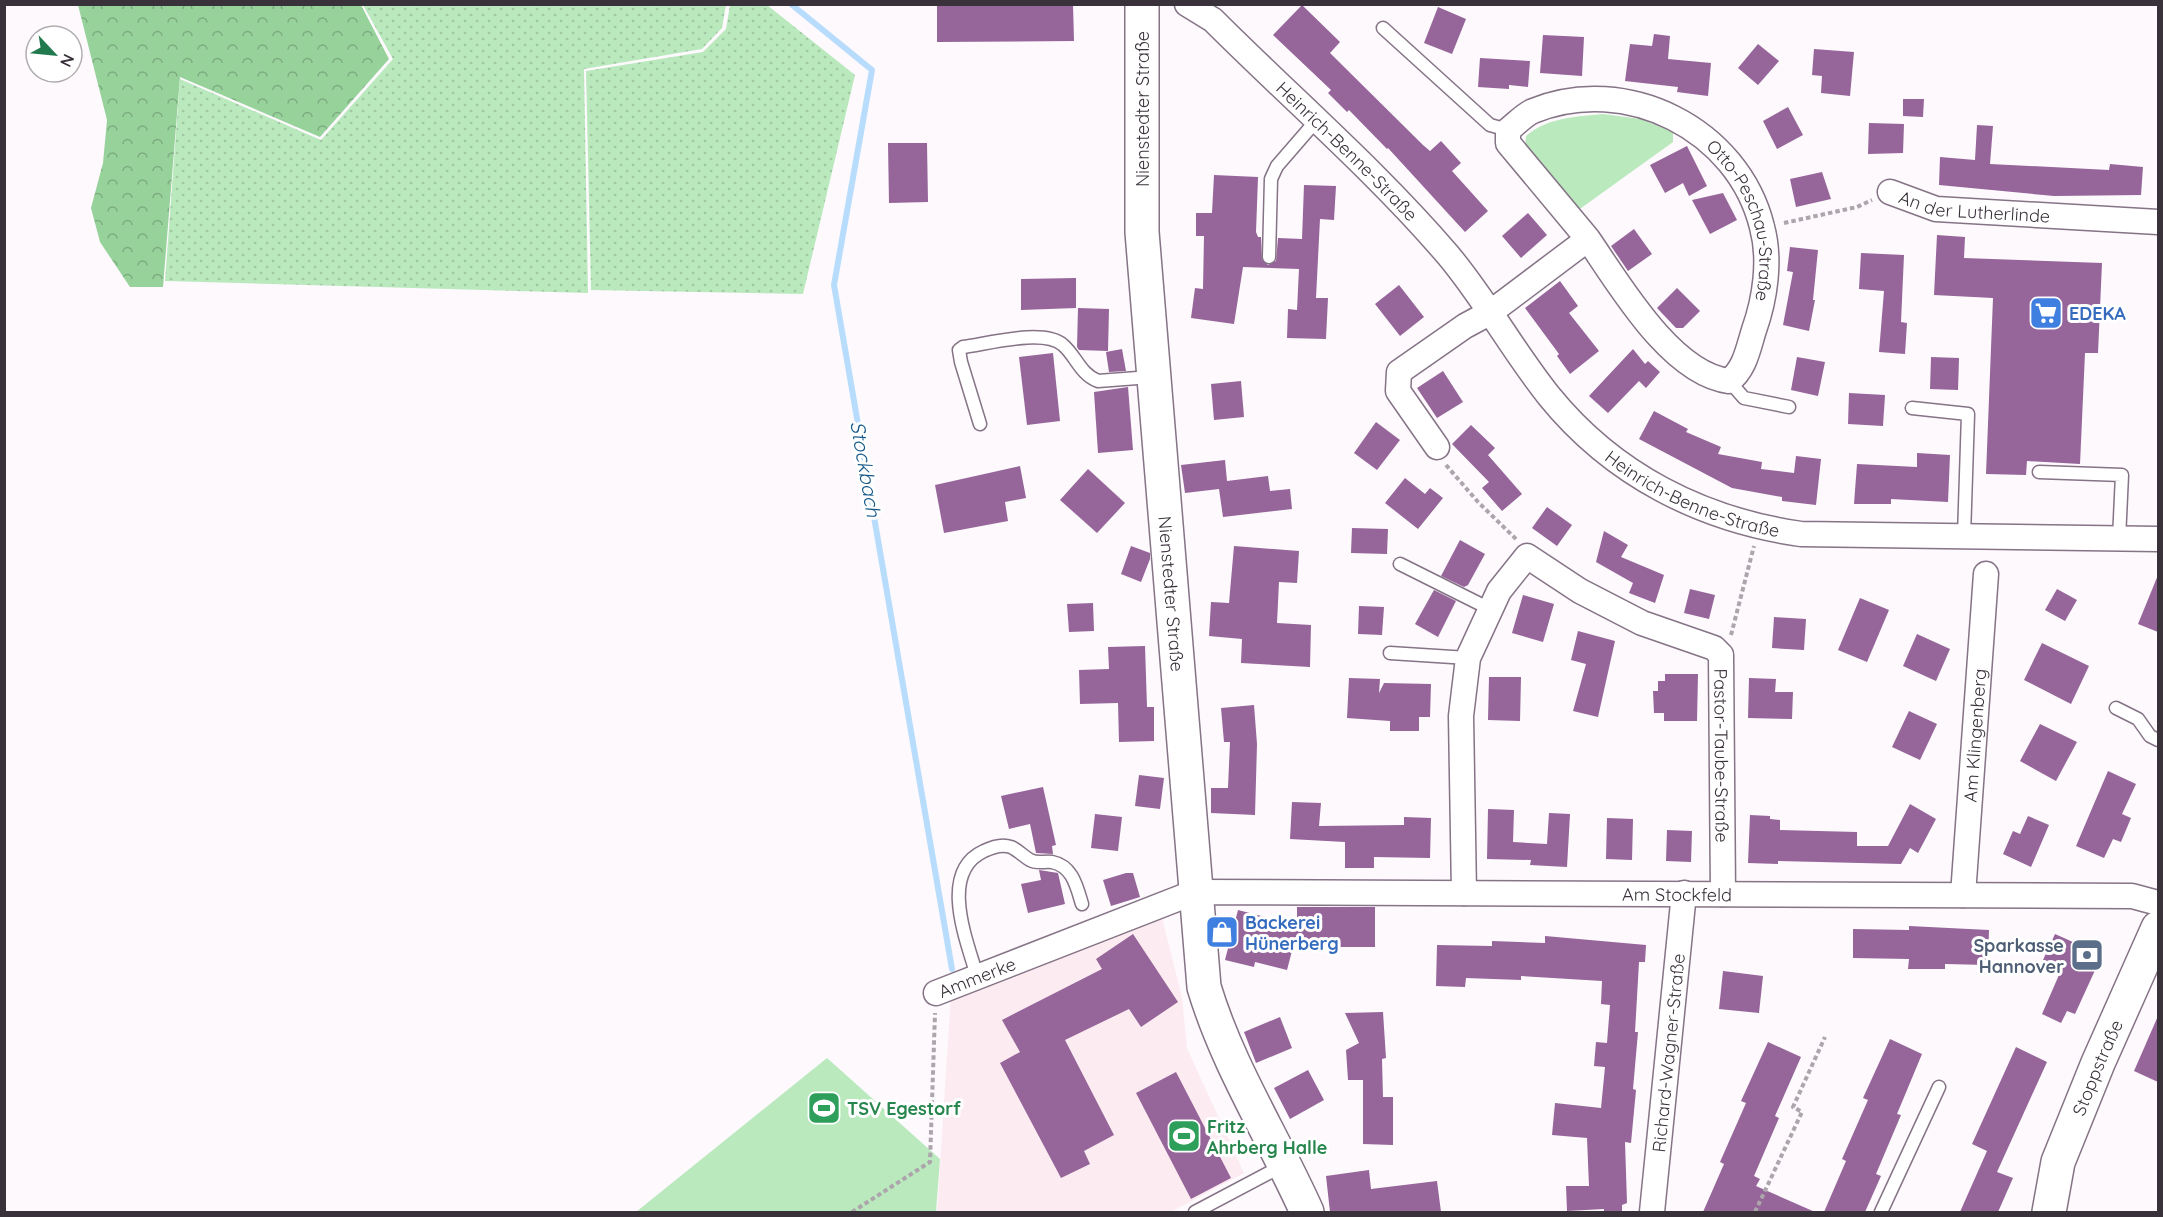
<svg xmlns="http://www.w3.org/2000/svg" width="2163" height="1217" font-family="Quicksand,sans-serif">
<defs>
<pattern id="grass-dots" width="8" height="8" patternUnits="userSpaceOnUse" patternTransform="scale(1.5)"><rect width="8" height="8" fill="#bae9bd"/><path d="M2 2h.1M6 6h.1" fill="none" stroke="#a1c8a3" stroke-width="1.8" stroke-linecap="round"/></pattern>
<pattern id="forest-crowns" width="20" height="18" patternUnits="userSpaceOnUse" patternTransform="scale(1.5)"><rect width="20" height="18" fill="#97d29b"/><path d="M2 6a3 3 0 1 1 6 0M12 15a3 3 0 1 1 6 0" fill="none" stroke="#7cab80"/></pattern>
</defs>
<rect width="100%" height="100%" fill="#fdf9fd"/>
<!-- education -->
<path fill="#fcecf1" d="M1162,918L1182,997L1187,1048L1244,1173L1171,1212H937L951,994Z"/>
<!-- grass -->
<g fill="url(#grass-dots)">
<path d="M363,5H726L722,28L702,49L584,69L588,293L165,281L180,79L321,140L393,59Z"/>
<path d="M767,5L855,75L803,294L591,290L586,71L703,52L726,29L730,5Z"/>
</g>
<!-- forest -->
<path fill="url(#forest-crowns)" d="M78,5H361L389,59L320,137L180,77L163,287H130L100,242L91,208L103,163L107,120Z"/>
<!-- green -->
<g fill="#bae9bd">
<path d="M1603,114L1641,119L1673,132V142L1577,211L1525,148L1526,136C1548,117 1576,117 1603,114Z"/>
<path d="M827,1058L940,1159L936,1212H636Z"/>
</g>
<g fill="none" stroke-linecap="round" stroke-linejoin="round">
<!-- stream -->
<path stroke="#b8dcfc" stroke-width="6" d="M791,4L872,70L834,285L952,969"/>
</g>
<!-- building -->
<g fill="#96659a">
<path d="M937,4H1073L1074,41L937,42Z"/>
<path d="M1302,5L1340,42L1330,53L1423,145L1430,151L1441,141L1461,163L1452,171L1488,211L1465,232L1388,148L1387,149L1349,110L1347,112L1328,93L1331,90L1273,35Z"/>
<path d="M1438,7L1466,19L1452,54L1424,43Z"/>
<path d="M1654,34L1670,36L1668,59L1711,63L1708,96L1677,92L1678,87L1625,81L1630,44L1652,46Z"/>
<path d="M1543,35L1584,37L1582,76L1540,73Z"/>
<path d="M1758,44L1779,61L1758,85L1738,68Z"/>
<path d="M1814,49L1854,52L1850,96L1821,93L1822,76L1812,75Z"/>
<path d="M1480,58L1530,61L1528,87L1509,85V89L1478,87Z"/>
<path d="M1903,99H1924L1923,117L1903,116Z"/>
<path d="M1788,107L1803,135L1777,149L1763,121Z"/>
<path d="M1869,123L1904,124L1903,153L1868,154Z"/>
<path d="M1977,125L1993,126L1990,164L2109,170L2110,164L2143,167L2141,195L2054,196L1939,185L1940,157L1975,160Z"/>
<path d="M888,143H927L928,202L889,203Z"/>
<path d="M1687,146L1707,186L1689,196L1683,183L1665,193L1650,165Z"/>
<path d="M1822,172L1831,199L1796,207L1790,179Z"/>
<path d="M1214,175L1258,177L1256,232L1258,237H1261L1262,260L1268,265L1276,261L1278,238L1302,239L1304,185L1336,186L1334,220L1320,219L1316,298H1328L1326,339L1287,338L1288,309L1297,310L1299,269L1243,267L1234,324L1191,318L1195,288L1203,289L1204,236H1196V213H1212Z"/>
<path d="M1723,193L1737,220L1710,234L1692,200Z"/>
<path d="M1528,213L1547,235L1521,258L1502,236Z"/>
<path d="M1634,229L1652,254L1628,271L1611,246Z"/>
<path d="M1937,235L1965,237L1964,258L2102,263L2098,353H2085L2080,464L2027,461L2026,475L1986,474L1993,298L1934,295Z"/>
<path d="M1790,247L1818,250L1813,300H1815L1809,331L1783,325L1793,272L1787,271Z"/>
<path d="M1861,253L1904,255L1901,322L1907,323L1905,354L1879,352L1884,291L1859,289Z"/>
<path d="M1076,278V308L1021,310V279Z"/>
<path d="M1560,281L1578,306L1569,313L1599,351L1570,374L1557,356L1559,354L1525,308Z"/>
<path d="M1399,285L1424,317L1400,336L1375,304Z"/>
<path d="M1677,288L1700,311L1683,328H1676L1657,308Z"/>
<path d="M1078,308L1109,309L1108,351L1079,350L1077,347Z"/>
<path d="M1122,349L1126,371L1109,372L1106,352Z"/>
<path d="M1633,349L1645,364L1648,361L1660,372L1646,388L1639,381L1608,413L1589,396Z"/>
<path d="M1053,353L1060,421L1027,425L1019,357Z"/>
<path d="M1797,357L1825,362L1818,396L1791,390Z"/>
<path d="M1931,357L1959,358L1958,390L1930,389Z"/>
<path d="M1443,371L1463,402L1437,418L1417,388Z"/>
<path d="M1241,381L1244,417L1214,420L1211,384Z"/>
<path d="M1128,387L1133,450L1098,453L1094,392Z"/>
<path d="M1849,393L1885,395L1883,426L1848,424Z"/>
<path d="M1654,411L1688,429L1686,432L1721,447L1718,454L1762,462L1761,469L1794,473L1796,456L1821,459L1816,505L1782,501V497L1732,488L1639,439Z"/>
<path d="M1376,422L1400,440L1377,470L1354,453Z"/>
<path d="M1471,425L1495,448L1488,455L1522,494L1502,511L1482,488L1489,482L1452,444Z"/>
<path d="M1917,453L1950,455L1948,502L1891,499V504H1854L1857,464L1917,467Z"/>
<path d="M1225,460L1227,481L1268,476L1270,491L1290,489L1292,509L1223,517L1219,489L1185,493L1181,465Z"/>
<path d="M1020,466L1026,498L1005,502L1008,521L944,533L935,485Z"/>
<path d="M1088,469L1125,503L1097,533L1060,500Z"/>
<path d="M1405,478L1425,494L1430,488L1443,498L1418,529L1385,503Z"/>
<path d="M1547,507L1572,525L1557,546L1532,528Z"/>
<path d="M1352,528L1388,529L1387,554L1351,553Z"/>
<path d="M1604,531L1628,545L1621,557L1664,575L1655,603L1629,593L1633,583L1596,562Z"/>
<path d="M1460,540L1485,554L1468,585L1464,587L1441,576Z"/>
<path d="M1131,546L1150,553V559L1141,582L1121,574Z"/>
<path d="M1234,546L1299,551L1297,583L1279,582L1277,623L1311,625L1310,667L1241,663L1242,639L1209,636L1211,602L1229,603Z"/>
<path d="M2158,575V632L2138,624Z"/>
<path d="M1690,589L1715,595L1709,619L1684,613Z"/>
<path d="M2057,589L2077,600L2065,621L2045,610Z"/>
<path d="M1434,590L1456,601L1438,637L1415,624Z"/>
<path d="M1523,595L1554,604L1543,642L1512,633Z"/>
<path d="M1860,598L1889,610L1867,662L1838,650Z"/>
<path d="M1093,603L1094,631L1069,632L1067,604Z"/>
<path d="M1359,606L1384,607L1382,635L1358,634Z"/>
<path d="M1774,617L1806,619L1804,650L1772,648Z"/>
<path d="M1578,631L1615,641L1598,717L1573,711L1586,664L1571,660Z"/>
<path d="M1917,634L1950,649L1936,681L1903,666Z"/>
<path d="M2042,643L2089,666L2071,704L2024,680Z"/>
<path d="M1145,646L1147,707H1154V741L1119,742L1118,703L1080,704L1079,670L1109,669L1108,647Z"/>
<path d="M1665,674H1698L1697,721H1664V713H1654L1653,691H1658V681H1665Z"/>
<path d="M1489,677H1521L1520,721L1488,720Z"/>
<path d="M1349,678L1380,679L1379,693L1384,683L1431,684L1430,717H1419V731H1390V721L1347,718Z"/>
<path d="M1749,678L1776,679L1775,692H1793L1792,719L1748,718Z"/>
<path d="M1254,705L1257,744L1255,815L1211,813V788H1228L1230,742H1224L1221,708Z"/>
<path d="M1909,711L1937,724L1920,760L1892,747Z"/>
<path d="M2040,724L2077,742L2056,781L2020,761Z"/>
<path d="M2108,771L2136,784L2122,814L2131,818L2121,842L2113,839L2104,858L2076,846Z"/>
<path d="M1139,775L1164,778L1160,809L1135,806Z"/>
<path d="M1043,787L1056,845L1052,846L1053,854L1036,853L1030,824L1009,829L1001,796Z"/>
<path d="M1292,802L1321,803L1319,826L1404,825V817L1431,818L1430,858L1374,857V868H1345V842L1290,839Z"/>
<path d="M1910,804L1936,819L1918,853L1910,848L1901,864L1778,861V864L1748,863L1750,815L1770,816V819L1780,820V830L1857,832V846H1888Z"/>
<path d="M1488,809L1514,810L1513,842L1547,844L1549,813L1570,814L1567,867L1530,865L1531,860L1487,859Z"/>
<path d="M1095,814L1122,817L1118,851L1091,848Z"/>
<path d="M2028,816L2049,825L2031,867L2003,854L2013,831L2020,834Z"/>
<path d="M1607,818L1633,819L1632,860L1606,859Z"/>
<path d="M1667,830L1692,831L1691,862L1666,861Z"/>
<path d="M1039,870L1058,873L1065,904L1028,913L1021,884L1041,880Z"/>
<path d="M1126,873H1133L1140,897L1111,906L1103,880Z"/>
<path d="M1297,907H1375V947H1293L1287,970L1255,962L1254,967L1225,960L1238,910L1297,925Z"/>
<path d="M1909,926L1989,930L1988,965L1945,964V969H1908L1909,959L1853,958V929L1909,930Z"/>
<path d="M1133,934L1178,1002L1141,1027L1129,1009L1065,1040L1114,1135L1084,1151L1090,1164L1061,1178L1000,1063L1020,1052L1002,1020L1102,969L1096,959Z"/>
<path d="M2055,934L2102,955L2075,1014L2067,1011L2061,1023L2042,1014L2062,968L2043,960Z"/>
<path d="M1545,936L1646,945L1645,962H1639L1635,1032H1638L1633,1089L1636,1090L1631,1143L1625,1142L1627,1203L1622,1205V1212H1604V1209L1567,1211L1566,1186H1589L1587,1138L1552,1135L1555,1103L1601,1108L1605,1067L1594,1066L1596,1042L1607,1043L1610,1005L1601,1004L1602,981L1521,976V980L1466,978L1465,987L1436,986L1437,945L1492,946V941L1545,943Z"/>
<path d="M1723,971L1763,976L1759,1013L1719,1009Z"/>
<path d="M1383,1012L1386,1058L1382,1059L1383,1097H1393V1145L1363,1144V1080H1348L1346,1050L1359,1043L1345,1013Z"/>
<path d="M2158,1016V1082L2134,1071Z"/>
<path d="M1280,1017L1292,1048L1256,1063L1244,1032Z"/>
<path d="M1890,1039L1922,1054L1897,1114L1901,1115L1876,1174L1881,1176L1865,1212H1824L1846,1161L1842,1159L1868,1100L1863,1098Z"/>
<path d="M1768,1042L1801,1057L1775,1116L1779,1118L1754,1176L1760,1179L1756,1186L1815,1212H1703L1724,1164L1720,1162L1746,1103L1741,1101Z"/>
<path d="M2016,1047L2047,1062L1997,1172L2013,1178L1998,1212H1960L1987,1151L1972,1144Z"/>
<path d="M1308,1070L1324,1100L1290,1119L1274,1088Z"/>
<path d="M1176,1072L1231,1178L1191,1199L1136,1093Z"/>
<path d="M1369,1170L1371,1189L1437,1181L1441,1212H1330L1326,1176Z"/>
</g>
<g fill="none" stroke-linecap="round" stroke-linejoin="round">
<!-- service casing -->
<g stroke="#857386" stroke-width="15">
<g id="service">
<path d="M1383,28L1490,125L1508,130"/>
<path d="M1269,257L1271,179L1277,166L1316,121"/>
<path d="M1729,381L1744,398L1789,407"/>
<path d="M1912,408L1968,414L1964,536"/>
<path d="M980,424L961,362L959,350L963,347C987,344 1044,328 1063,345C1076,356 1080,374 1098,381L1151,377"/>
<path d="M2039,472L2122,475L2119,539"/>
<path d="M1400,564L1490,609"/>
<path d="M1390,653L1468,658"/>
<path d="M2116,708L2138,719L2150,736L2158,740"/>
<path d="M977,976C967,941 938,872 984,851C992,847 1003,844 1011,847C1018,850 1023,856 1030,860C1037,864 1044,861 1052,862C1073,866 1077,888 1082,904"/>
<path d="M1195,1212L1284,1165"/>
<path d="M1881,1212L1939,1087"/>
</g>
</g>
<!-- minor casing -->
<g stroke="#857386" stroke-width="27">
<g id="minor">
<path id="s1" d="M1187,4L1213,20C1291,98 1376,171 1448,255C1485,299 1513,351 1549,396C1613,475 1702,520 1801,534L2158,539"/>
<path id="s2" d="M1890,192L1936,209L2158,222"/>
<path id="s3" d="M1437,447L1398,391L1399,372L1465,326L1491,312L1588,239L1508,143V130C1516,124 1524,115 1533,111C1626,73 1738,129 1762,227C1771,260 1765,299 1754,330C1748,349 1745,369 1729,381C1671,374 1619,284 1588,239"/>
<path id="s4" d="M1464,893L1461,716L1468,658L1499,591L1527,556L1580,591L1642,623L1714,648L1721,655L1723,894"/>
<path id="s5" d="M1963,895L1986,574"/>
<path id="s6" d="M936,993L1195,892L2132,896L2158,903"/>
<path id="s7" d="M1652,1212L1684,893"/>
</g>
</g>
<!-- secondary casing -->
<g stroke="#857386" stroke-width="36">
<g id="secondary">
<path id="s8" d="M1142,4V232L1204,987C1228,1067 1273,1136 1307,1212"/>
<path id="s9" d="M2049,1212L2058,1162L2098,1063L2158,928"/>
</g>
</g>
<!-- path -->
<g stroke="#aca6ac" stroke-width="4" stroke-dasharray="4.5 3" stroke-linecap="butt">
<path d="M1784,223L1857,207L1872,200"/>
<path d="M1446,465L1478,502L1517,540"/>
<path d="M1731,635L1754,546"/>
<path d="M852,1212L930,1162L935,1013"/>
<path d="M1755,1212L1802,1112L1793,1107L1825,1037"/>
</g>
<!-- service -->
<use href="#service" stroke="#fff" stroke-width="12"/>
<!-- minor -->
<use href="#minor" stroke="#fff" stroke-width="24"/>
<!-- secondary -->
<use href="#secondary" stroke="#fff" stroke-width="33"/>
</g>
<!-- icons -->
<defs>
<g id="supermarket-square" transform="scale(1.725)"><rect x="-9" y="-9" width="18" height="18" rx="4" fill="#3f7fe0" stroke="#fff"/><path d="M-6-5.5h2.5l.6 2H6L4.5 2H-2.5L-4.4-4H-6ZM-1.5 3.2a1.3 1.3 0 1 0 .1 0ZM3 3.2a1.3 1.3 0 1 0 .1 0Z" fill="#fff"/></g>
<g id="shop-square" transform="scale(1.725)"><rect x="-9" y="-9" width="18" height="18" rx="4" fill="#3f7fe0" stroke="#fff"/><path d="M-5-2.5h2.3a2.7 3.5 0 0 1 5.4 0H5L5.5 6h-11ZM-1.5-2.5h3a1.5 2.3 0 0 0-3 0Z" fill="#fff"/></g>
<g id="bank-square" transform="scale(1.725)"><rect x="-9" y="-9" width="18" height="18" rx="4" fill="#5c6f8a" stroke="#fff"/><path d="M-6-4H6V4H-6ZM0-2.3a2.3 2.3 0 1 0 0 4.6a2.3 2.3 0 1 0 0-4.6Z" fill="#fff"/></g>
<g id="stadium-square" transform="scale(1.725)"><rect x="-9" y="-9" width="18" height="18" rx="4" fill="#2e9e5b" stroke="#fff"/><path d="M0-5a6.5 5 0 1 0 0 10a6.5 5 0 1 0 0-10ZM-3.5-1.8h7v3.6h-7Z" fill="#fff"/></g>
</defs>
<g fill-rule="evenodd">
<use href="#supermarket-square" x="2046" y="313"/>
<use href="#shop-square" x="1222" y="932"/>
<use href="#bank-square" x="2087" y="955"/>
<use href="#stadium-square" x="824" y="1108"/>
<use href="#stadium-square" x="1184" y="1136"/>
</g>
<g text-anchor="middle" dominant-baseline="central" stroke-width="6" stroke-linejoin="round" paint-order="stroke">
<!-- street labels -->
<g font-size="18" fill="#3a323b" stroke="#fff">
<text transform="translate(1142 109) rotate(-90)">Nienstedter Straße</text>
<text stroke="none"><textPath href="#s1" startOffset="218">Heinrich-Benne-Straße</textPath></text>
<text stroke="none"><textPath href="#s2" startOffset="87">An der Lutherlinde</textPath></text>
<text stroke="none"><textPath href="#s3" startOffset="765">Otto-Peschau-Straße</textPath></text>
<text stroke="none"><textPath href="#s1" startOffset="714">Heinrich-Benne-Straße</textPath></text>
<text stroke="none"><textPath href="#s8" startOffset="591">Nienstedter Straße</textPath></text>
<text stroke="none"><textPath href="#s5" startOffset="160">Am Klingenberg</textPath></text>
<text stroke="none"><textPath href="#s4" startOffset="674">Pastor-Taube-Straße</textPath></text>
<text stroke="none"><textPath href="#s6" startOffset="760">Am Stockfeld</textPath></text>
<text stroke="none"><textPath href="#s6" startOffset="44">Ammerke</textPath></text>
<text stroke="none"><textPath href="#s7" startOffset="160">Richard-Wagner-Straße</textPath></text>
<text stroke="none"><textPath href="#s9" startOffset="153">Stoppstraße</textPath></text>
</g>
<!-- shop labels -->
<g font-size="18" font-weight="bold" fill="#366cbe" stroke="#fff" text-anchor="start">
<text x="2069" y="313">EDEKA</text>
<text x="1245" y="922">Backerei<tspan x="1245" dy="21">Hünerberg</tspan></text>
</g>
<!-- service labels -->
<g font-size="18" font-weight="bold" fill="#4e5e75" stroke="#fff" text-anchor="end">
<text x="2064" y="945">Sparkasse<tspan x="2064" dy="21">Hannover</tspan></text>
</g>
<!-- leisure labels -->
<g font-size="18" font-weight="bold" fill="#27864d" stroke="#fff" text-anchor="start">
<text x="847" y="1108">TSV Egestorf</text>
<text x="1207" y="1126">Fritz<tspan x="1207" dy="21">Ahrberg Halle</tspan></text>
</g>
<!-- water labels -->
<g font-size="20" font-style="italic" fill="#165989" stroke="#fff">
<text transform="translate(866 469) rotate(80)">Stockbach</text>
</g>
</g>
<!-- border -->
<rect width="2163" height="1217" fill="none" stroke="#3a323b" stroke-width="12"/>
<!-- north arrow -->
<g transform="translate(54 54) rotate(116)"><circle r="28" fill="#ffffff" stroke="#b0adb1" stroke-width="1.5"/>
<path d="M0-4.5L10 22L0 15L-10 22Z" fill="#217a4e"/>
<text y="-9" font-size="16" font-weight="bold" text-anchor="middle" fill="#3a323b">N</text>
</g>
</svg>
